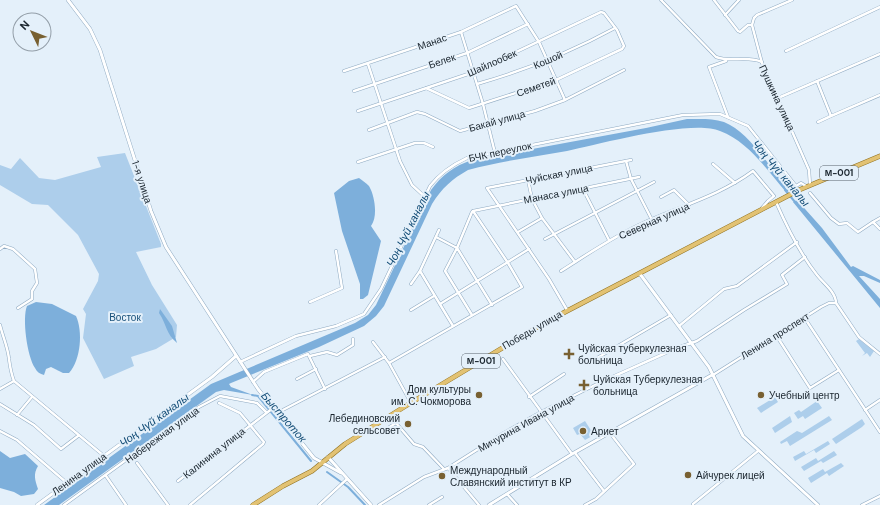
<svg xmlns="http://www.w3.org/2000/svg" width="880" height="505" font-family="'DM Sans',sans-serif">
<rect width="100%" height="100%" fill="#e4f0fa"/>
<!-- green -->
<g fill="#adceeb">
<path d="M125,153L161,244V247L136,252L152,285L177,325L176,337L156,349L131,357L134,366L104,379L83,338L86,314L83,309L98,281L99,274L78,235L48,205L32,204L0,185V165L11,169L20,158L39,178L55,180L101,167L97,157Z"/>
<path d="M859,339L874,351L870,357L867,353L862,356L865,353L856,341Z"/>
<path d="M775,397L778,402L761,413L757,408Z"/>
<path d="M817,401L822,408L805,419L803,416L798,419L794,413L799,410L801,412Z"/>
<path d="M790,416L792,422L775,433L772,428Z"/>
<path d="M829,416L832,420L790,446L787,441L781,444L780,442L797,431L802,433Z"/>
<path d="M862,419L865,424L862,427L836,444L832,439Z"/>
<path d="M585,421L594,435L585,440L580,434L577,435L573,428Z"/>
<path d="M828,441L830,444L816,453L814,450L795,461L793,457L804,451L806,454Z"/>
<path d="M834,451L837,455L823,463L821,461L804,471L801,467L816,458L818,461Z"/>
<path d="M841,463L844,466L829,476L827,473L811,483L808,478L823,469L825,472Z"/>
</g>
<!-- water -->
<g fill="#7dafdb">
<path d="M687,119C699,119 712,118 724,122C751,133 771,170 790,191L786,192C767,170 749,142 720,131C692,119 600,144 567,151C534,157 501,161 468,170C452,179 442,188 432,204L384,306L376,316L364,326L319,347L231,383L229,384L231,387L253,395L224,390L216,392L59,505H44L211,384L355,323L368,315L376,305L431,190C442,175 454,166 472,160L646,128Z"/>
<path d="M359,178C362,180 366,183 369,186C375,196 378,217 371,226L381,241L368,295L363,299H360V284L342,231L334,193L349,181Z"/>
<path d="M797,200L822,228L851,267L853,266L880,280V283L864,276H859L880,299V308L793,202Z"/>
<path d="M36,302L52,304L76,316C83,331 81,360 69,373H63L51,367L46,369L44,375C40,374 37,372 35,368C27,356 22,318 27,306Z"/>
<path d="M160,309L172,326L177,343C166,334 167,325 159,313Z"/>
<path d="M0,451L10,458L25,454L38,466C33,474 35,480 38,489L34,494L21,496L14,492L0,488Z"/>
</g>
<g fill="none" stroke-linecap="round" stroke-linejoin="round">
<!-- canal -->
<g stroke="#7dafdb" stroke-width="2">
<path d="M785,190L795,202"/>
<path d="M252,395L258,396L311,461"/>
<path d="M327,472L348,487L365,505"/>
</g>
<!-- street casing -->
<g stroke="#8faac2" stroke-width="3.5">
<g id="street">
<path d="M661,0L716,57C732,63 746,55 762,62"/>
<path d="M714,0L738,31L740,32L748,25H752"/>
<path d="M792,0L757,15L754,18L752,25L762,63L809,170L810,185"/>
<path d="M725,15L739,0"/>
<path d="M461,32L483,104L495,153"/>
<path d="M786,51L880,7"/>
<path d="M726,61L709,67L728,117"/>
<path d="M368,64L400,161L412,185L424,196"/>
<path d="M344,71L461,32L516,6L539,42L565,100"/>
<path d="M817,81L831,116L880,95"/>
<path d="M477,84C526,70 571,52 615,28"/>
<path d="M354,91L467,53L528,24"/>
<path d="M778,98L880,54"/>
<path d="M358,111L474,72L601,12L604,13L617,30L624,46L622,49L556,80L469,108L426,88"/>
<path d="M818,122L831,116"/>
<path d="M369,130L417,112L425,114L460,131L535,111L565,100L624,70"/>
<path d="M626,161L631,179L652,220"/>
<path d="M358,162L415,143H424L433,147"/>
<path d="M713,164L735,183"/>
<path d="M528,180L532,199L542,218L575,262"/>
<path d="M583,189L609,240"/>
<path d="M810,193L831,218L839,224L847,223L858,232L873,222L880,229"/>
<path d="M661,197L674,190L689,205"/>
<path d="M473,211L639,177"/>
<path d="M873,222L880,218"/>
<path d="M518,232L542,218"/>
<path d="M436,237L457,248L472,212"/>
<path d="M545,239L654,182"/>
<path d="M0,249L4,246L13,249L35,269L37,283L32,291V299L18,308"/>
<path d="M420,271L453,326"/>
<path d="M561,271C588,254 614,236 643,223C680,206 719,196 753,171L774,196L768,201L762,208"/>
<path d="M411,284L420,271L439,230"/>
<path d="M310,302L342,288L336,251"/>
<path d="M836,303L859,337L880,354"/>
<path d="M440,304L529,249"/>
<path d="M411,310L434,296"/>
<path d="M567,310L549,279L487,188L631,160"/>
<path d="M472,315L445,271L457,248L492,305"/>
<path d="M804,317L880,432"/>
<path d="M0,325C3,337 8,348 9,359C10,367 11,373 14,381L104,456"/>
<path d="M679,326L724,289L737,286L797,242"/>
<path d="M776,335L810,388L839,370"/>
<path d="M373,342L389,363L411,403"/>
<path d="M310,356L327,352L337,355L353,345V339"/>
<path d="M503,359L572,454"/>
<path d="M592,361L671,315"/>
<path d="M240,362L296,336L336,326L364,314L381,289L430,186C440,173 452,165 467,158L683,115L720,114L748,126L796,186L801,183L806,186"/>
<path d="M389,363L522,287L508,263L473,211"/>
<path d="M713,375L821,307L829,303H836C836,292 823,283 817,275C801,255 786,225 776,202"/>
<path d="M297,379L316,369"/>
<path d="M253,382L264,372L308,354L325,389"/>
<path d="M0,389L14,381"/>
<path d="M529,397L564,374"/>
<path d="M0,404L34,425L61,449L78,436"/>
<path d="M865,410L880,400"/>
<path d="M277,413L385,357"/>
<path d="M17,415L32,397"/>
<path d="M388,428L396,423L414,444L423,447L444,469"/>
<path d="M0,431L17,440L67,483"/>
<path d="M575,453L604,491"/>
<path d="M137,463L168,505"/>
<path d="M448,468L479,505"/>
<path d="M106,476L126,505"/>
<path d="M178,481L273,408"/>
<path d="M507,494L517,505"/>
<path d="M693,504L758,451"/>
<path d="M64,505L199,407L220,396L257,403L266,412"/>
<path d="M190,505L263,444L264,442L240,413L219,403"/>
<path d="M319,505L347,479"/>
<path d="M379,505L424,477L448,468L502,434L541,412L601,382L677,348L697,341L744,310L787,284L782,275L805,257"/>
<path d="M429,505L442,497"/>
<path d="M585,505L596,499L634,464L610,433"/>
<path d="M862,505L880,496"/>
</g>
</g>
<!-- secondary casing -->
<g stroke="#8faac2" stroke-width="4">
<g id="secondary">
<path d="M68,0L90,29L100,50L151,211L166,247L258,389L314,458L341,473"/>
<path d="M640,274L709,367L743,436L818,505"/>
<path d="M328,457L371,505"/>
<path d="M37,505L212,377L236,356"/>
<path d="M489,505L572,454L712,375"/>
</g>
</g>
<!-- primary casing -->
<g stroke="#8f701e" stroke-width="5">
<path id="primary" d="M253,505L283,486L312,471L345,444L404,407L544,323L799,190L880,156"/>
</g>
<!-- street -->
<use href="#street" stroke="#fff" stroke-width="2.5"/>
<!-- secondary -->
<use href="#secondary" stroke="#fff" stroke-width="3"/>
<!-- primary -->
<use href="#primary" stroke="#e2c273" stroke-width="4"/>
</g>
<!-- markers -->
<g fill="#786031" stroke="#e4f0fa" stroke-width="1.5">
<path d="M567 348h4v4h4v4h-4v4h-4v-4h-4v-4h4z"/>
<path d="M582 379h4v4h4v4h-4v4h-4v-4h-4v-4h4z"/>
<circle cx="479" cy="395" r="4"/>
<circle cx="761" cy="395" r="4"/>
<circle cx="408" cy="424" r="4"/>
<circle cx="583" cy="431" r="4"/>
<circle cx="688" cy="475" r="4"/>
<circle cx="442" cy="476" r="4"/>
</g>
<g text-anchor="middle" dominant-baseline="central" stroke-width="4" stroke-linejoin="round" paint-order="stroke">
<!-- shield labels -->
<g fill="#e4f0fa" stroke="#56616a" stroke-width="1">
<rect x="820" y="166" width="38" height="14" rx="3"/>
<rect x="462" y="354" width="38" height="14" rx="3"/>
</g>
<g font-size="9" font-weight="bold" fill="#19242d">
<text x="839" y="173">М-001</text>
<text x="481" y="361">М-001</text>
</g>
<!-- street labels -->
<g font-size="10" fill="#19242d" stroke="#e4f0fa">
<text transform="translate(432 42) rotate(-19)">Манас</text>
<text transform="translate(548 60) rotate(-23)">Кошой</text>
<text transform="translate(442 61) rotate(-19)">Белек</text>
<text transform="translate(492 63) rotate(-24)">Шайлообек</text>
<text transform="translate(536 87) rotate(-19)">Семетей</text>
<text transform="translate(777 98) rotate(65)">Пушкина улица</text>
<text transform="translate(497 121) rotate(-15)">Бакай улица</text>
<text transform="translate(500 152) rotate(-12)">БЧК переулок</text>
<text transform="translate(559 174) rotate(-11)">Чуйская улица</text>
<text transform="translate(142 182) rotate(72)">1-я улица</text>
<text transform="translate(556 194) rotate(-11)">Манаса улица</text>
<text transform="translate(654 221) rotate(-24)">Северная улица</text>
<text transform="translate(532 330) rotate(-30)">Победы улица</text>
<text transform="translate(775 336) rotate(-32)">Ленина проспект</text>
<text transform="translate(526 423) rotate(-29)">Мичурина Ивана улица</text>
<text transform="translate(162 435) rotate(-36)">Набережная улица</text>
<text transform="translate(214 453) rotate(-38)">Калинина улица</text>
<text transform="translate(79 474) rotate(-36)">Ленина улица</text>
</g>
<!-- park labels -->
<g font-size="10" fill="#164f79" stroke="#e4f0fa">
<text x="125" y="317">Восток</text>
</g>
<!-- poi labels -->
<g font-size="10" fill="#19242d" stroke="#e4f0fa" text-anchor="start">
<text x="578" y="348">Чуйская туберкулезная<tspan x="578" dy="12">больница</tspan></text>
<text x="593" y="379">Чуйская Туберкулезная<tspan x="593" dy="12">больница</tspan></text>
<text x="471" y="389" text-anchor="end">Дом культуры<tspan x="471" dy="12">им. С. Чокморова</tspan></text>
<text x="769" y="395">Учебный центр</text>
<text x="400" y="418" text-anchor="end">Лебединовский<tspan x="400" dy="12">сельсовет</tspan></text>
<text x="591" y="431">Ариет</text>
<text x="450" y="470">Международный<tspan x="450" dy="12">Славянский институт в КР</tspan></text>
<text x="696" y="475">Айчурек лицей</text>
</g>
<!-- water labels -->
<g font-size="11" font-style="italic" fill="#114b75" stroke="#e4f0fa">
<text transform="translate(781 173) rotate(50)">Чоң Чүй каналы</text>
<text transform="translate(408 229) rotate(-63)">Чоң Чүй каналы</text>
<text transform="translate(284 417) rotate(49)">Быстроток</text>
<text transform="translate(154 420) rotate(-36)">Чоң Чүй каналы</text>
</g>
</g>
<!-- north arrow -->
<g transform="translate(32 32) rotate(313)"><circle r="19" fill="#e4f0fa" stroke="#939ea8"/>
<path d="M0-3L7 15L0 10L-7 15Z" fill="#786031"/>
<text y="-6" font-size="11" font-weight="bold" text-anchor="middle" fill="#19242d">N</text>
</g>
</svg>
